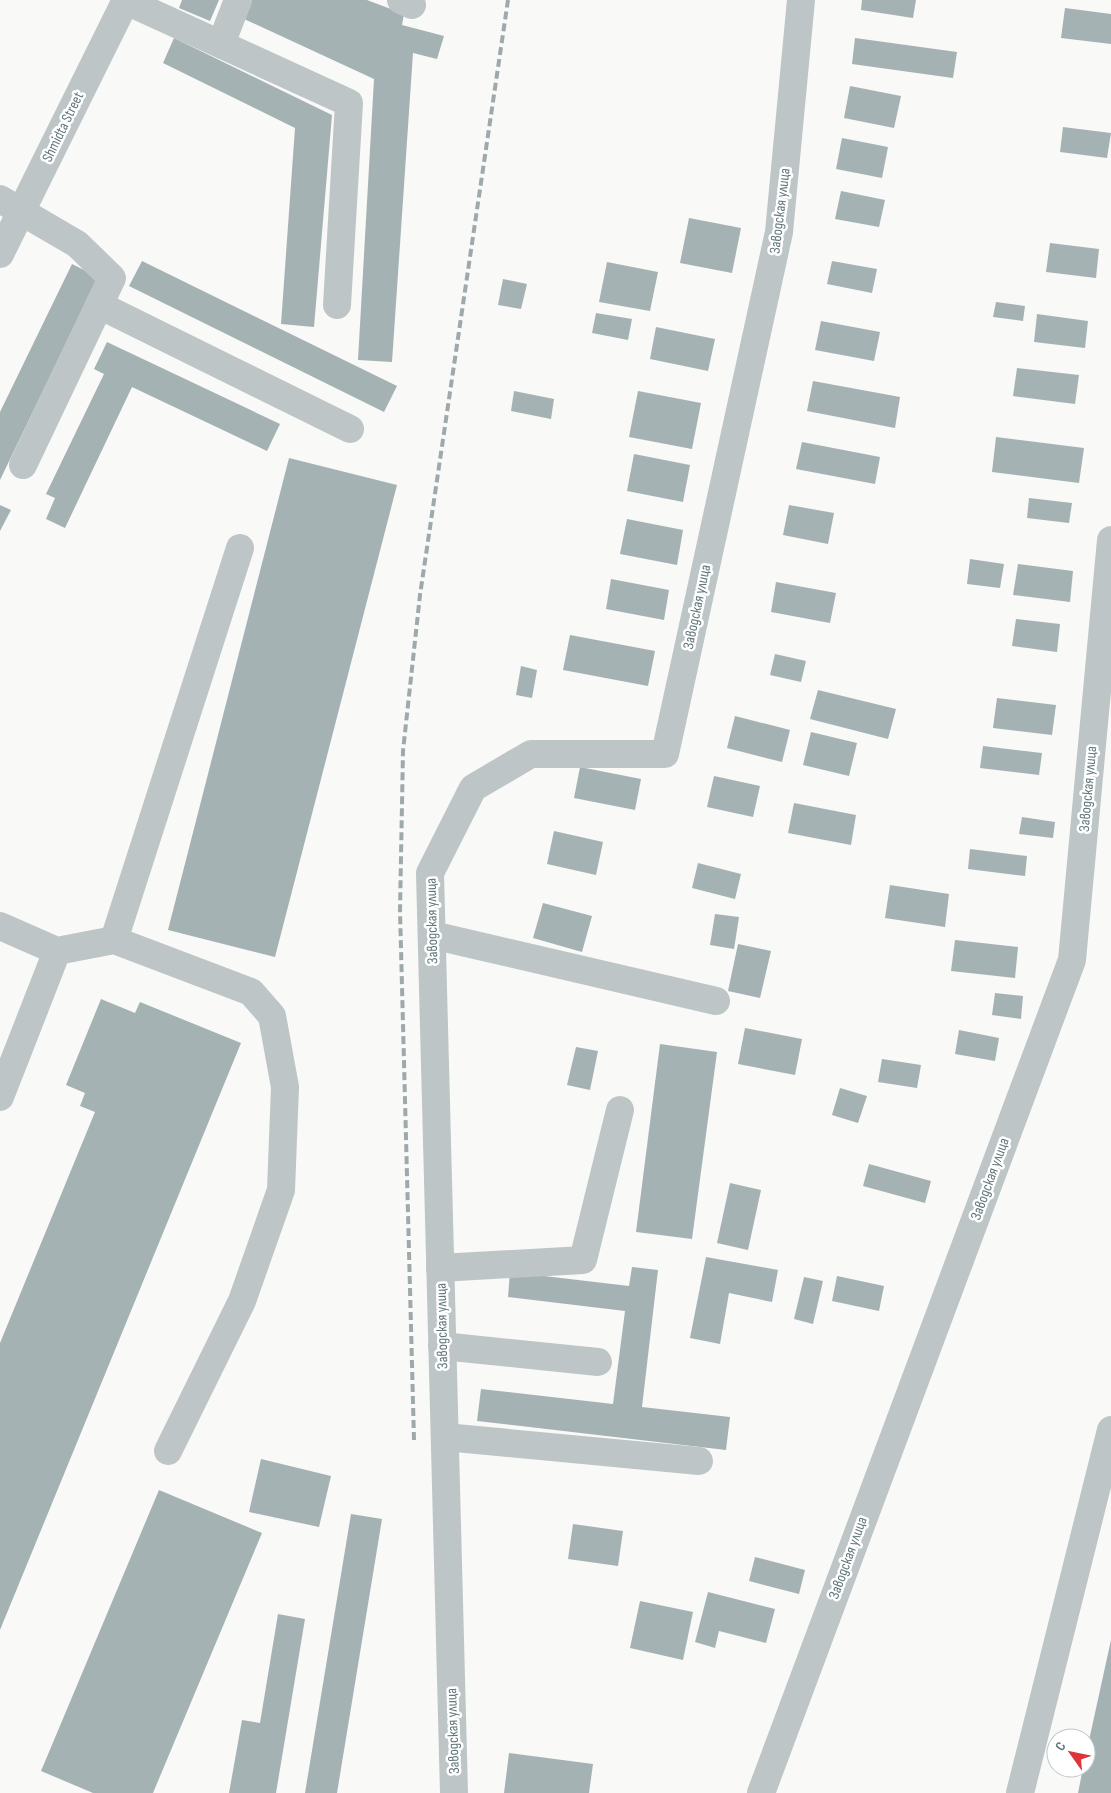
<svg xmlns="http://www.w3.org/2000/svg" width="1111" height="1793" font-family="'Sofia Sans Condensed',sans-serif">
<rect width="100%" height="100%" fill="#f9f9f7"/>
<!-- building -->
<g fill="#a5b2b4">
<path d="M182,0H219L210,21L179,8Z"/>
<path d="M252,0H367L404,14L402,25L444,36L437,59L413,53L392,362L358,360L374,79L244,19Z"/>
<path d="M862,0H916L913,18L861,10Z"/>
<path d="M1065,8L1111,14V44L1061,38Z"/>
<path d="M174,38L332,115L314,327L281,324L295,128L163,63Z"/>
<path d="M855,38L957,52L953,78L852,64Z"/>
<path d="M850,86L901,96L894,128L844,118Z"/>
<path d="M1063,127L1111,133L1107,158L1060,152Z"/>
<path d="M842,138L888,147L882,178L836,169Z"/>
<path d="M841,191L885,200L879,227L835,219Z"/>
<path d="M689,218L741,228L732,273L680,263Z"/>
<path d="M1050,243L1099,249L1096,278L1046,272Z"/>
<path d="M142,261L397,386L384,412L129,286Z"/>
<path d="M832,261L877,269L872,293L827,284Z"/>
<path d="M607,262L658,272L650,311L599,302Z"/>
<path d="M72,264L98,277L0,480V412Z"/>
<path d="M503,279L527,284L521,309L498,305Z"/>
<path d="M996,302L1025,306L1023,321L993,317Z"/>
<path d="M596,313L632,319L628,340L592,333Z"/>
<path d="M1037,314L1088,321L1085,348L1034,342Z"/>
<path d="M821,321L880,332L874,361L815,350Z"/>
<path d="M656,327L715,339L708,371L650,359Z"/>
<path d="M107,342L280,424L267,451L132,387L65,528L46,519L55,498L46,494L104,374L94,369Z"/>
<path d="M1017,368L1079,375L1075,404L1013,396Z"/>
<path d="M813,381L900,397L895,428L807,411Z"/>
<path d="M514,391L554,399L551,419L511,411Z"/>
<path d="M638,391L701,403L692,449L629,437Z"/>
<path d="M996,437L1084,448L1079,483L992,472Z"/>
<path d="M802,442L880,457L875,484L796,469Z"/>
<path d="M634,454L690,465L683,502L627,491Z"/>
<path d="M289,458L397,485L275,957L168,930Z"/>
<path d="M1029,498L1072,503L1069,523L1027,518Z"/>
<path d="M0,505L11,510L0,531Z"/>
<path d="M789,505L834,513L828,544L783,535Z"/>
<path d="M627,519L683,530L677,565L620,554Z"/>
<path d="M970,559L1004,564L1000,588L967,584Z"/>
<path d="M1018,564L1073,571L1070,602L1013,595Z"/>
<path d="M611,579L669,590L664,620L606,609Z"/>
<path d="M776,582L836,593L830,623L771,612Z"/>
<path d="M1016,619L1060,624L1057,652L1012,646Z"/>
<path d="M570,635L655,651L648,686L563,670Z"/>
<path d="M775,654L806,661L801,682L770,675Z"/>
<path d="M521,666L537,670L532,698L516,695Z"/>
<path d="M818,690L896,709L888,739L810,719Z"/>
<path d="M997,698L1056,705L1052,735L993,728Z"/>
<path d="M735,716L790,730L782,762L727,748Z"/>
<path d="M811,732L857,743L849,776L803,765Z"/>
<path d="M983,746L1042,753L1039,775L980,768Z"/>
<path d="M580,767L641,779L635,810L574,798Z"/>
<path d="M714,776L760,786L753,817L707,807Z"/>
<path d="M794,803L856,815L851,845L788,833Z"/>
<path d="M1022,817L1055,822L1053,838L1019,834Z"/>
<path d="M554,831L603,842L596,875L547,864Z"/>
<path d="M970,849L1027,856L1025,876L968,869Z"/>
<path d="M698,863L741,874L735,899L692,888Z"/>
<path d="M890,885L949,894L945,927L885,918Z"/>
<path d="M543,903L592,916L582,952L533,938Z"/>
<path d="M715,914L739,917L734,949L710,945Z"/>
<path d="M955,940L1018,947L1015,978L951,971Z"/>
<path d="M738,944L771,951L760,998L728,991Z"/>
<path d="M995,993L1023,996L1021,1019L992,1015Z"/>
<path d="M101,999L135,1013L140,1002L241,1043L0,1630V1343L95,1112L80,1106L85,1093L66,1085Z"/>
<path d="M745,1028L802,1039L795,1075L738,1064Z"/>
<path d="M959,1030L999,1038L995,1061L955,1054Z"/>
<path d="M660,1044L717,1052L692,1239L636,1232Z"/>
<path d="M576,1047L598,1051L590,1090L567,1085Z"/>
<path d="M882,1059L921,1065L917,1088L878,1082Z"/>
<path d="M840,1088L867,1096L858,1123L832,1115Z"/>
<path d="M869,1164L931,1181L925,1203L863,1186Z"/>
<path d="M730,1183L761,1190L748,1250L717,1243Z"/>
<path d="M706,1257L778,1270L772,1302L729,1293L720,1344L690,1338Z"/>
<path d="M632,1267L658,1270L642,1407L730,1417L726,1450L477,1421L481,1389L613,1404L625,1311L508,1297L510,1272L629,1286Z"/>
<path d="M837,1276L884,1286L879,1311L832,1301Z"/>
<path d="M804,1277L823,1281L813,1324L794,1319Z"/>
<path d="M261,1459L331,1476L319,1527L249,1512Z"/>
<path d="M159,1490L262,1533L153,1793H93L41,1771Z"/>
<path d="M351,1514L382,1519L337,1793H305Z"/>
<path d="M573,1524L623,1531L618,1566L568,1559Z"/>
<path d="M755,1557L805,1570L799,1594L749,1581Z"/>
<path d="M708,1592L775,1609L766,1643L719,1631L715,1648L695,1642Z"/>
<path d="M640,1601L693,1612L683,1660L630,1648Z"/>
<path d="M278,1614L305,1619L276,1793H229L242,1720L260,1723Z"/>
<path d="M1111,1640V1793H1078L1083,1768H1086V1754Z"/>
<path d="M509,1753L593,1764L589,1793H504Z"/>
</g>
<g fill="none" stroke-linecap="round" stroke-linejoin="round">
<!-- minor -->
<g stroke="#bec5c7" stroke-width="28">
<path d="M124,0L349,103L337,305"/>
<path d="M401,0L412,5"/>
<path d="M221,44L238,0"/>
<path d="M0,199L77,244L112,278L23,465"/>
<path d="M0,254L126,0"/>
<path d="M99,305L350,429"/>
<path d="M0,926L57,951L114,940L251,992L272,1016L285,1087L281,1190L242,1301L168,1451"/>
<path d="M432,935L716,1001"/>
<path d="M114,940L240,548"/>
<path d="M0,1097L57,951"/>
<path d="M440,1268L583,1260L620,1110"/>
<path d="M442,1346L598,1362"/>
<path d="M445,1437L699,1461"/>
<path d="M454,1793L430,873L473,788L531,754H665L779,232L801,0"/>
<path d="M761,1793L1072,960L1111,540"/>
<path d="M1020,1793L1111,1430"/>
</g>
<!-- rail -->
<path stroke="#9ea9ac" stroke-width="4" stroke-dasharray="8 4" stroke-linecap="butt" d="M414,1440L400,911L403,751L420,595L508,0"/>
</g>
<g text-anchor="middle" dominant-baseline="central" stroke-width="5" stroke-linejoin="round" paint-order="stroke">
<!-- street labels -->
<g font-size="15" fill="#61777b" stroke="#fff">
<text transform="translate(63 127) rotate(-64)">Shmidta Street</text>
<text transform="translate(780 211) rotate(-83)">Заводская улица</text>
<text transform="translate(697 607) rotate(-78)">Заводская улица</text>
<text transform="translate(1088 789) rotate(-85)">Заводская улица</text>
<text transform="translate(432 921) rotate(-91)">Заводская улица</text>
<text transform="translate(990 1179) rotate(-70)">Заводская улица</text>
<text transform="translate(442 1326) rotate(-91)">Заводская улица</text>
<text transform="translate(848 1558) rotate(-70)">Заводская улица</text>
<text transform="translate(453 1731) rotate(-92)">Заводская улица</text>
</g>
</g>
<!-- north arrow -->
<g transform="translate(1071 1753) rotate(303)"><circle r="24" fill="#ffffff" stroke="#c0c9ca"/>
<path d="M0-4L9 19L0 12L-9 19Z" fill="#dc3439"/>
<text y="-8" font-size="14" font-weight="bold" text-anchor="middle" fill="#61777b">С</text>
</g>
</svg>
